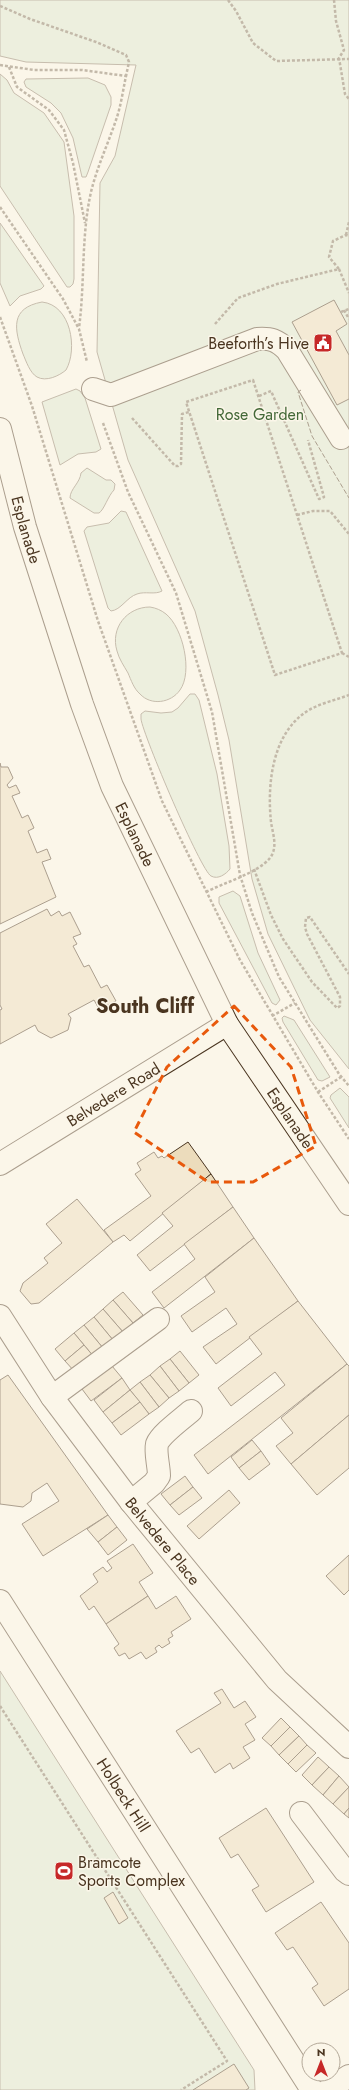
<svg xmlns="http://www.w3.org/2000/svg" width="349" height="2090" font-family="Jost,sans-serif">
<rect width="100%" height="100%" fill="#fbf6e9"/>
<!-- green -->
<g fill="#dce7d0" stroke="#887966">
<path d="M0,0H349V1069L310,1020L268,934L252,879L229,740L218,695L195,611L128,460L97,352L100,183L115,156L136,65L26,62L0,56Z"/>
<path d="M0,74L7,80L14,93L44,113L64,142L74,216V279L73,284L70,287H67L0,186Z"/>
<path d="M88,78L105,85L111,97V105L88,172L86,177H82L73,138L61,113L51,103L26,87L24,82L26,79Z"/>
<path d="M0,223L44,286L41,289L20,296L10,306L0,283Z"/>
<path d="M42,302C71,305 78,349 66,370C59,376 46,382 37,377C30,373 26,361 23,354C14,329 10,308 42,302Z"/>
<path d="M76,389L80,391L85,398L101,449L96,452L78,454L60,465L42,402Z"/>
<path d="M87,468L106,480H111L115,484L114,490C108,496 104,510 99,513H94L70,498C70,489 80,483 81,473Z"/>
<path d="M121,511L126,512L162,591C155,595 145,591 137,594C127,597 121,610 111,611L108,608L84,531L87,527L109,523Z"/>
<path d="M150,607C156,608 161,610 166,614C183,628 193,672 180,690C171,703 151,706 140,694C134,689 131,680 128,673C124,666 119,659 117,651C110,628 127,607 150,607Z"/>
<path d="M190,694H195L199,700L217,774L229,846L230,869C226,874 218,880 211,876C201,871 143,735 141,719V714L145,711L161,713L172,712L178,708Z"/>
<path d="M233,891L240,896L258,953L280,1000L276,1005L272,1003L219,903V897Z"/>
<path d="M284,1016L294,1020L330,1077L322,1081L318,1080L283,1022L282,1018Z"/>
<path d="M340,1088L349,1097V1128L330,1098L331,1095Z"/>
<path d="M0,1671L254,2070L255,2090H0Z"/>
</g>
<!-- building -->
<g fill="#ecdcbc" stroke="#4a3520">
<path d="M334,300L347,324L336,331L349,355V399L337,405L292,322Z"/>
<path d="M0,763L1,767H8L13,778L7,785L9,788L16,785L20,793L12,796L22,818L28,815L34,828L28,831L37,853L47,849L51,859L42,862L56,897L0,924Z"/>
<path d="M47,909L51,916L59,911L62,916L70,912L81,934L73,937L77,944L73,946L84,967L89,965L101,988L107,985L116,1001L99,1009L94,1000L68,1014L71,1018L68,1030L51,1038L38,1031L35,1025L0,1044V1010L2,1009L0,1005V933Z"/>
<path d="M188,1142L211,1174L130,1241L124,1235L113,1242L104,1230L151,1196L135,1174L141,1170L137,1163L154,1152L158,1158L162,1156L164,1158Z"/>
<path d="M211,1174L233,1207L150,1271L137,1255L173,1226L162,1213Z"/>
<path d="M77,1199L113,1242L39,1303L31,1304L20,1291L23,1283L48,1263L44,1258L62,1243L46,1224Z"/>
<path d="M233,1207L254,1238L164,1308L152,1292L195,1259L184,1244Z"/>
<path d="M254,1238L298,1301L216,1364L203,1347L237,1324L226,1308L192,1332L181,1316L215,1292L205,1277Z"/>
<path d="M123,1292L143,1315L133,1323L113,1300Z"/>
<path d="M113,1300L133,1323L123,1332L103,1309Z"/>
<path d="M298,1301L347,1364L208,1474L194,1455L285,1385L275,1372L231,1406L218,1388L262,1354L249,1337Z"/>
<path d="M103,1309L123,1332L113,1340L94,1317Z"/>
<path d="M94,1317L113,1340L103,1348L84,1325Z"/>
<path d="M84,1325L103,1348L94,1357L74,1333Z"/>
<path d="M74,1333L84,1345L65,1361L55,1349Z"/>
<path d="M84,1345L94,1357L75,1372L65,1361Z"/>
<path d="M180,1351L199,1375L189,1383L170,1359Z"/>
<path d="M170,1359L189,1383L179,1391L160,1366Z"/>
<path d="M347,1364L349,1366V1415L291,1464L276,1446L293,1433L281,1418Z"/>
<path d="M112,1366L122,1378L91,1401L82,1389Z"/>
<path d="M160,1366L179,1391L169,1398L150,1375Z"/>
<path d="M8,1375L108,1515L43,1556L22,1524L59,1501L47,1483L32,1493L31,1501L23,1507L0,1504V1380Z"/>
<path d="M150,1375L169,1398L159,1407L140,1382Z"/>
<path d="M122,1378L130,1390L103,1412L94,1400Z"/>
<path d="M140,1382L159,1407L149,1414L130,1390Z"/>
<path d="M130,1390L140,1402L112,1423L103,1412Z"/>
<path d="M140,1402L149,1414L121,1435L112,1423Z"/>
<path d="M349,1415V1468L317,1495L291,1464Z"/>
<path d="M252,1440L261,1451L239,1468L231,1457Z"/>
<path d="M261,1451L270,1464L249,1480L239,1468Z"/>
<path d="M185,1476L193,1487L170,1505L161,1494Z"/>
<path d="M193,1487L202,1498L179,1515L170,1505Z"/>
<path d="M229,1490L240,1503L199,1539L187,1526Z"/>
<path d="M108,1515L117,1527L98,1542L87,1529Z"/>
<path d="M117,1527L127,1540L108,1555L98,1542Z"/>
<path d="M133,1544L153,1573L139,1582L148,1596L106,1624L94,1606L89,1610L80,1596L98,1582L93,1574L103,1567L107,1572L112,1568L107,1561Z"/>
<path d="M349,1555V1590L344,1595L326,1576Z"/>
<path d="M148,1596L156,1609L176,1596L191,1619L171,1632L173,1636L168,1639L170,1643L162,1648L159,1645L155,1648L157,1652L146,1659L141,1652L129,1659L125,1653L119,1656L114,1648L119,1644L106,1624Z"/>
<path d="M222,1689L234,1708L245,1701L256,1717L245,1724L255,1740L243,1747L250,1758L233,1769L230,1763L215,1773L199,1748L191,1753L176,1731L221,1703L214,1693Z"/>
<path d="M281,1718L290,1727L271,1746L262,1738Z"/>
<path d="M290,1727L299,1736L279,1755L271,1746Z"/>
<path d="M299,1736L307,1745L288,1764L279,1755Z"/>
<path d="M307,1745L316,1753L296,1772L288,1764Z"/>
<path d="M318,1757L329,1767L312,1785L302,1775Z"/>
<path d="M329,1767L339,1776L323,1795L312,1785Z"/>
<path d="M339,1776L349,1787L333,1804L323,1795Z"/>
<path d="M349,1787V1808L344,1814L333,1804Z"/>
<path d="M266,1808L314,1882L266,1912L252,1890L259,1886L238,1854L231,1858L219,1838Z"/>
<path d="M349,1808V1818L344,1814Z"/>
<path d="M113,1892L128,1918L119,1924L104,1898Z"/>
<path d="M321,1902L349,1943V1989L324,2006L312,1988L318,1984L293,1947L287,1950L275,1933Z"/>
<path d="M234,2064L249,2088L246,2090H193Z"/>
</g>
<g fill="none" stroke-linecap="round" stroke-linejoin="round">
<!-- minor casing -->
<g stroke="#4a3520" stroke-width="24">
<g id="minor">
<path d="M93,389L111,395L257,339C271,338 277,340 287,350L341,438"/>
<path id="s1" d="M0,429L25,527L82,704L112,786L227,1024L349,1204"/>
<path id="s2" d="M0,1164L227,1024"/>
<path id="s3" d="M0,1316L52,1397L131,1502L277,1680L349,1747"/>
<path d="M52,1397L158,1319"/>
<path d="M131,1502L154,1483L159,1476C159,1466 155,1453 157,1444C161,1434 182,1419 191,1411"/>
<path id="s4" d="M0,1601L312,2090"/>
<path d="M301,1813L345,1871L349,1874"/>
<path d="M328,2090L349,2076"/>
</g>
</g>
<!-- path -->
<g stroke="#7f6f5c" stroke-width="2.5" stroke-dasharray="3 2" stroke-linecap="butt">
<path d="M228,0L236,11L253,43L276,61L349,59"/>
<path d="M334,0L336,21L344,50L339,58L345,94L349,99"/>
<path d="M0,6L30,19L96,42L126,55L129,62L126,76"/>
<path d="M0,65L34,70H82L126,76C123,90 121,106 116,120C108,144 97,167 91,192C81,236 85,283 79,328"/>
<path d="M9,67L17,87L49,110L64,130L73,163L85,223"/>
<path d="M0,207L63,299L79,329L87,362"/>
<path d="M346,235L349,222"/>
<path d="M339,269L349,293"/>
<path d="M344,310L349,319"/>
<path d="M341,312L349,309"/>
<path d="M0,317L32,406L98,621L162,801L240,960L318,1092L349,1139"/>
<path d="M215,324L238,298L277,284L339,269L329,257L333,241L346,235L349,236"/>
<path d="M253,380L342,653L275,675L186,402Z"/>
<path d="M259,396L271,391L319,499L324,497L308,440"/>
<path d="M132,418L175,466H178L181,464L182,414L189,412"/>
<path d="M103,423L128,492L176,593L212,712L240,875L252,913L279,977L339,1074L349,1086"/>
<path d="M297,515L313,511H330L349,534"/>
<path d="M342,653L349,657"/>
<path d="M254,869L271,915L283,939L312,982L337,1008L340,1006V997L307,934L305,927L306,918L310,917L312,920L349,974"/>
<path d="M206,892C223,883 258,873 270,858C278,847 273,835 271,822C267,784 272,732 309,710C321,703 336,700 349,695"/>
<path d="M272,1016L295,1003"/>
<path d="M318,1092L341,1077"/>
<path d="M0,1706L227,2061L181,2090"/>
</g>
<!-- minor -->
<use href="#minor" stroke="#fbf6e9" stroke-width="22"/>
<!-- fence -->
<path stroke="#4a3520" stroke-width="1" stroke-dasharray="5 2" stroke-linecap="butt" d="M301,390L298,392L312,436L349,498"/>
</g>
<!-- marked area -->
<path d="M0 0H349V2090H0ZM234,1006L291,1067L316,1146L253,1182H208L134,1132L167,1067Z" fill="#fbf6e9" fill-opacity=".55" fill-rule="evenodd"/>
<path fill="none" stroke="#e8590c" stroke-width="3" stroke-dasharray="8 5" stroke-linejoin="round" d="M234,1006L291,1067L316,1146L253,1182H208L134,1132L167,1067Z"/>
<!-- icons -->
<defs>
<g id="civic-square" transform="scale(1)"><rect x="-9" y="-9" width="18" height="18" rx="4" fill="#c62828" stroke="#fbf6e9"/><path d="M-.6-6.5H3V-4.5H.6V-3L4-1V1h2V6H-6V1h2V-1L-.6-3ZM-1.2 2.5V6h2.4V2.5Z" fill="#fff"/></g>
<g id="stadium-square" transform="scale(1)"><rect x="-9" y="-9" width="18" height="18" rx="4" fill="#c62828" stroke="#fbf6e9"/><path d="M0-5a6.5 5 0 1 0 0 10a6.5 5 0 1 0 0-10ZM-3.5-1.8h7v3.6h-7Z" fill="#fff"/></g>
</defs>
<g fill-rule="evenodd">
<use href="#civic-square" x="323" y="343"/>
<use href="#stadium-square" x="64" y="1871"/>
</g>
<g text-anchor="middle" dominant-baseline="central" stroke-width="3" stroke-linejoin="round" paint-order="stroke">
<!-- poi labels -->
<g font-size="16" fill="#4a3520" stroke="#fbf6e9" text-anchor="end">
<text x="309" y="343">Beeforth’s Hive</text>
<text x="78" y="1862" text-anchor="start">Bramcote<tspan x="78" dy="18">Sports Complex</tspan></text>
</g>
<!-- park labels -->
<g font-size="16" fill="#436837" stroke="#fbf6e9">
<text x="260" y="414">Rose Garden</text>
</g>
<!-- street labels -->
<g font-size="16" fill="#4a3520" stroke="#fbf6e9">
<text stroke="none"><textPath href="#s1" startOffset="104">Esplanade</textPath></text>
<text stroke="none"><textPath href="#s1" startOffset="428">Esplanade</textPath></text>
<text stroke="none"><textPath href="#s2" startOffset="133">Belvedere Road</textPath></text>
<text stroke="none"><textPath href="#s1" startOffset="752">Esplanade</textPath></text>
<text stroke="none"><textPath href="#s3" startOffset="278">Belvedere Place</textPath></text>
<text stroke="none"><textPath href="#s4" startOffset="230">Holbeck Hill</textPath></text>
</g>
<!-- district labels -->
<g font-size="20" font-weight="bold" fill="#4a3520" stroke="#fbf6e9">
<text x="145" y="1006">South Cliff</text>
</g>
</g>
<!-- north arrow -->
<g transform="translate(321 2062)"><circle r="19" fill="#fbf6e9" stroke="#b4a999"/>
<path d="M0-3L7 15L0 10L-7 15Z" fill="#c62828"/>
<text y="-6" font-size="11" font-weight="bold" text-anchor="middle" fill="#4a3520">N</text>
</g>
</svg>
